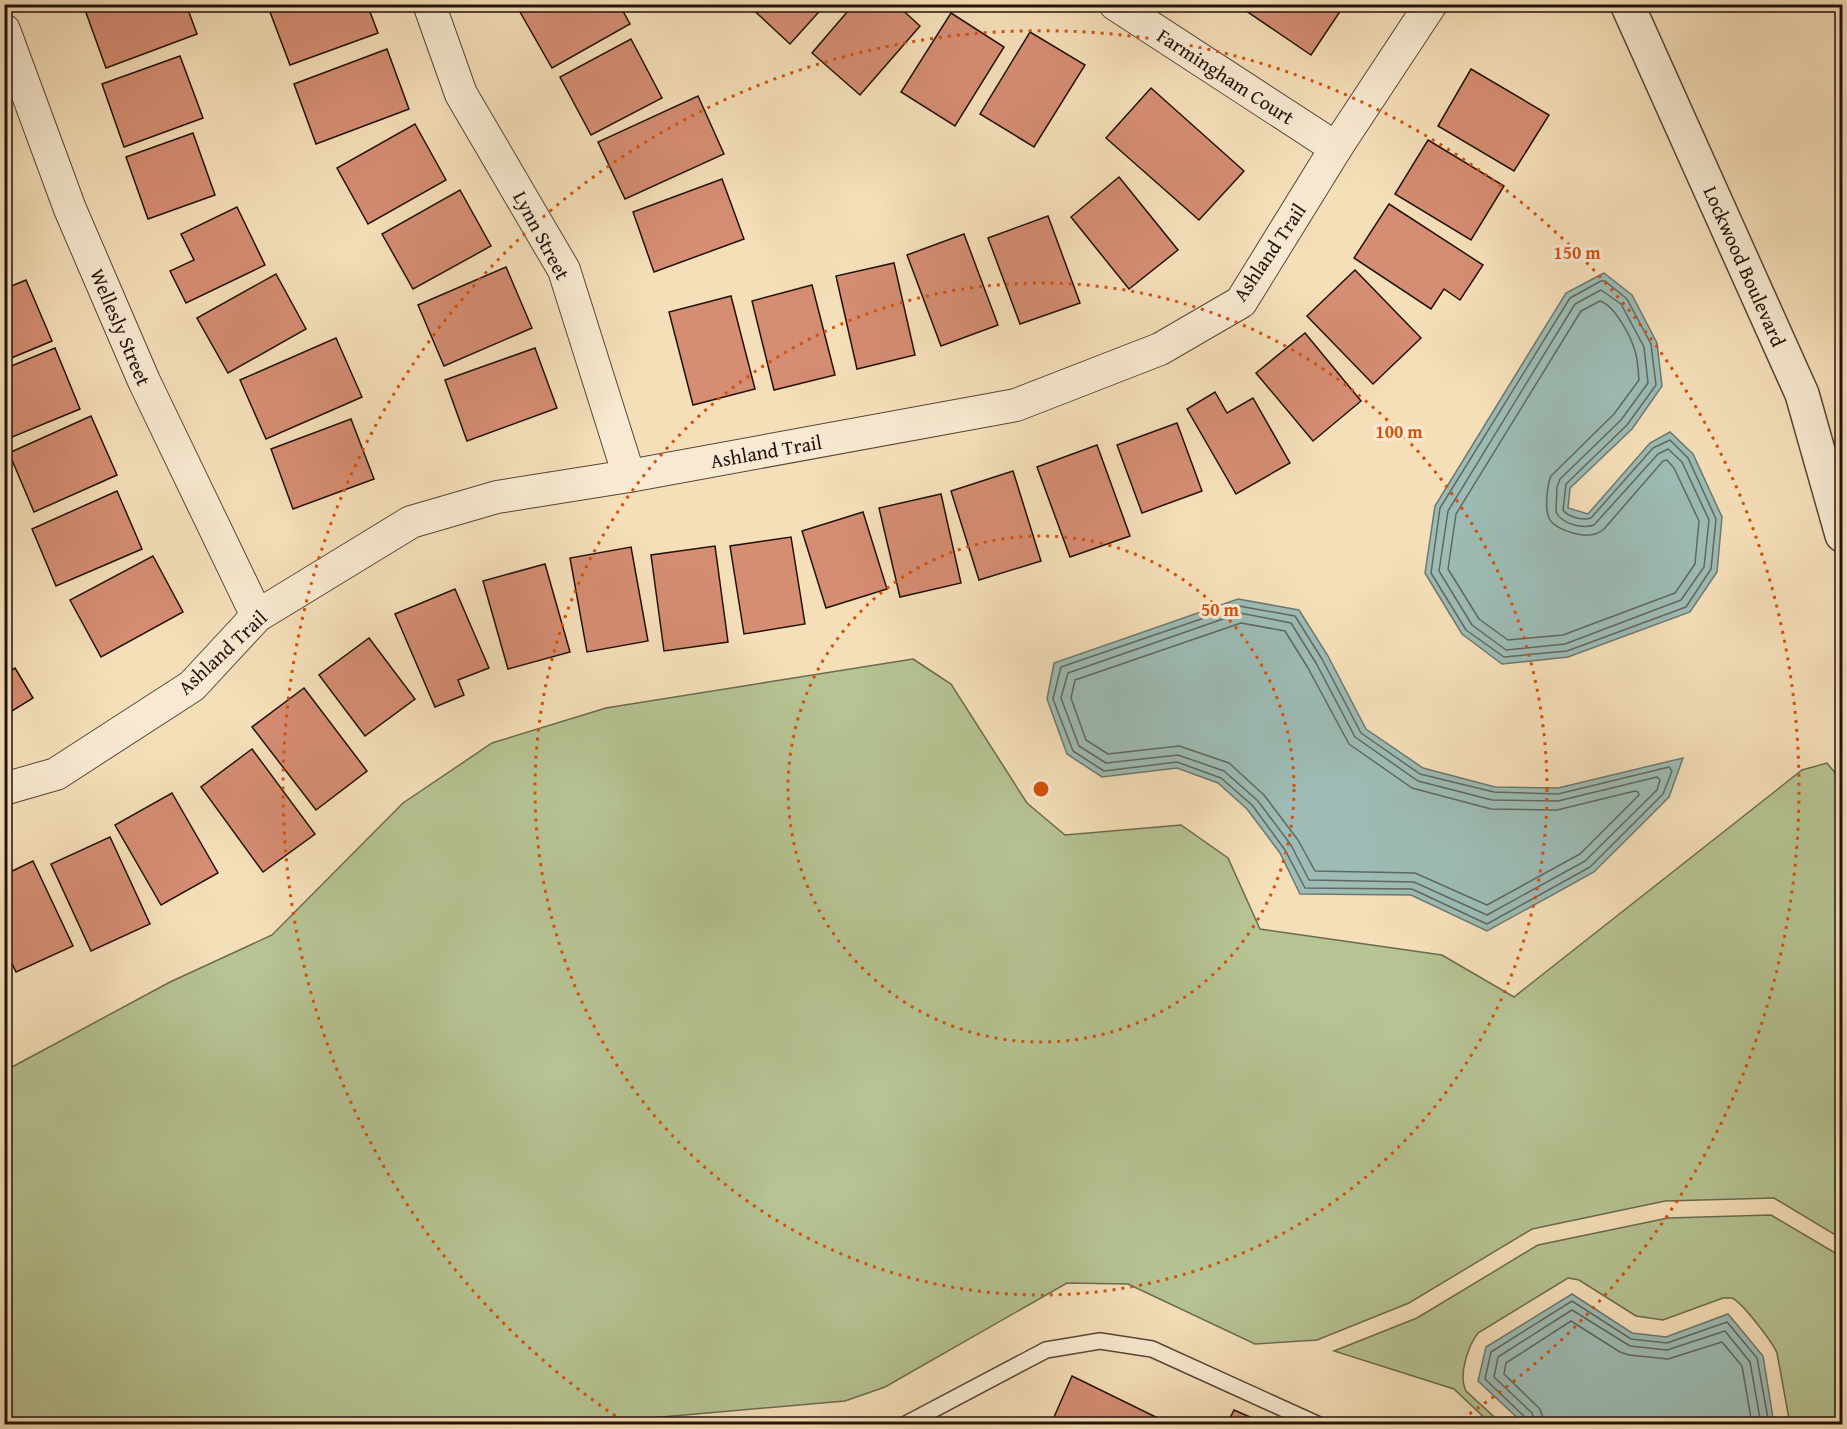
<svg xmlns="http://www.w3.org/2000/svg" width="1847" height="1429" font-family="'Gentium Book Plus',serif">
<rect width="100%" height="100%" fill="#f5dfb9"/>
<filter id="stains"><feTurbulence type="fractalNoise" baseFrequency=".00333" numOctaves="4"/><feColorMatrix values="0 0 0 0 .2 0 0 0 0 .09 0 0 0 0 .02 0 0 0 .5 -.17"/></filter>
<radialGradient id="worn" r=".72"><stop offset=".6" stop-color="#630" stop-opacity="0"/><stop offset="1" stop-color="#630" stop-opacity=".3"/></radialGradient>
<!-- green -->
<g fill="#b6c393" stroke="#6c6a4e" stroke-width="1.5">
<path d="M913,659L951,684L1027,803L1065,835L1181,825L1228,858L1260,929L1442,955L1514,997L1802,770L1827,763L1842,781V1239L1774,1198L1665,1201L1532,1229L1409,1303L1317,1340L1255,1344L1128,1284L1067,1283L885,1387L845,1401L582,1424H5L4,1074L14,1066L170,982L272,935L403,803L492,743L606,708Z"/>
<path d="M1771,1215L1842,1257V1424H1790L1777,1353C1773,1343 1742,1302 1732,1298C1731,1298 1724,1298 1723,1298L1663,1320L1636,1316L1579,1280L1568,1278L1478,1333C1468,1346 1458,1375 1466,1391L1502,1424H1491L1454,1389L1334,1351L1417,1318L1538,1245L1668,1218Z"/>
</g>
<!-- water -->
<g fill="#9dbcb5" stroke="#6c7871" stroke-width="1.5">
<path d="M1604,273L1632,295L1657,343L1662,386L1632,429L1570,488L1568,508L1588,514L1650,443L1670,432L1693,454L1722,517L1717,572L1690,612L1568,657L1502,664L1462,634L1425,573L1435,506L1566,293Z"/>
<path d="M1238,599L1299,610L1328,656L1366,729L1423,768L1495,787L1558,788L1683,758L1669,797L1594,872L1487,931L1411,895L1300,894L1280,853L1247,809L1218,783L1177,768L1102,777L1067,754L1047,699L1054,663Z"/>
<path d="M1572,1294L1632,1333L1666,1337L1728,1314L1763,1356L1774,1424H1524L1478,1381L1486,1347Z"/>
</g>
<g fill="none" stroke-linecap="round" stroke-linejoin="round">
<!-- shore -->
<g stroke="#606760" stroke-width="1.5">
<path d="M1601,281H1605L1627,299L1651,344L1656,385L1627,425L1566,484L1563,510C1568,517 1583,521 1591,518L1653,448L1670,440L1688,458L1716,519L1711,569L1686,607L1567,651L1504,657L1466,630L1431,573L1440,508L1570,298Z"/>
<path d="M1601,290L1621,304L1644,347L1648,383L1621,420L1560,479L1557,487L1556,512C1562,524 1582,529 1594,525L1658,454L1668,449L1682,462L1709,520L1704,567L1681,600L1565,644L1506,650L1472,625L1439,571L1448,511L1575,304Z"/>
<path d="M1600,301C1614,305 1631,336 1635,351C1638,360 1638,371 1639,380L1614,414L1551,476C1548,482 1548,488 1547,495C1545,519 1549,526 1573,533C1585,536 1594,537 1604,529L1663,461L1667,460L1674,468L1699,521L1695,564L1675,593L1563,635L1508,640L1479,619L1448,569L1456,514L1581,311Z"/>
<path d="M1239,606L1295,616L1322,659L1361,733L1420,774L1494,792L1558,794L1669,767L1672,771L1663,794L1590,867L1487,924L1412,889L1305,888L1285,850L1252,805L1221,778L1177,762L1104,771L1073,751L1053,699L1061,667Z"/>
<path d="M1240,613L1291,623L1316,663L1355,737L1418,781L1492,800L1558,801L1657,777L1660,780L1657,790L1585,861L1487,915L1414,882L1309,880L1291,845L1258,801L1224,771L1178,755L1106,763L1079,746L1061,698L1068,673Z"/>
<path d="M1241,623L1285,631L1308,668L1349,744L1412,788L1491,809L1557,810L1635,791L1638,792L1639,795L1580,854L1487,905L1415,873L1315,871L1298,840L1264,795L1229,763L1179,746L1108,754L1086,740L1071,698L1075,680Z"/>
<path d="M1528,1424L1526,1418L1485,1379L1491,1352L1572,1301L1631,1339L1667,1343L1727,1322L1757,1358L1769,1424"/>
<path d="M1536,1424L1532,1413L1494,1377L1498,1357L1572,1310L1630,1346L1667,1350L1725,1331L1750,1362L1761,1424"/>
<path d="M1545,1424L1540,1409L1504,1374L1506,1363L1571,1321L1620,1352L1629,1355L1668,1359L1722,1342L1742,1366L1752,1424"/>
</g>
</g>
<!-- building -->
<g fill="#d58d73" stroke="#22120a" stroke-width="1.5">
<path d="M90,4H186L197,34L106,68L84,7Z"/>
<path d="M267,4H367L378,33L290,65Z"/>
<path d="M532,4H619L630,24L552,68L520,12Z"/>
<path d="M747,4H826L790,44Z"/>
<path d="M854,4H896L920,26L860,95L812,53Z"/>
<path d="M1236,4H1345L1311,55Z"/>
<path d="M951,13L1004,47L955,126L901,92Z"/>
<path d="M1030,32L1085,65L1034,147L980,114Z"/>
<path d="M631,39L662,98L591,135L560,77Z"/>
<path d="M387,49L409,109L316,144L294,84Z"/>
<path d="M180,56L203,118L124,147L102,84Z"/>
<path d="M1471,69L1549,115L1514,171L1438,126Z"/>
<path d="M1151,88L1244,171L1199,220L1106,138Z"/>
<path d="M698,96L724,154L625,199L598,142Z"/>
<path d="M415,124L446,180L368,224L337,168Z"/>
<path d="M193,133L215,195L148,219L126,157Z"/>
<path d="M1428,140L1504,186L1471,240L1395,194Z"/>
<path d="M1119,177L1178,250L1129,289L1071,217Z"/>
<path d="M722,179L744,239L654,272L633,212Z"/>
<path d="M460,190L491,246L413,289L382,234Z"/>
<path d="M1389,204L1483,265L1460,300L1444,289L1431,309L1354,258Z"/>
<path d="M237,207L265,265L186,303L170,271L194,260L181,234Z"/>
<path d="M1048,216L1080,303L1020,324L988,238Z"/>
<path d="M964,234L998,325L941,346L907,255Z"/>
<path d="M894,263L915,355L857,369L836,276Z"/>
<path d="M506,267L532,328L444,366L418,305Z"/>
<path d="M1355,270L1421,338L1373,384L1307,316Z"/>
<path d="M276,274L306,329L228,373L197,318Z"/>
<path d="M26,280L52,341L4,361V289Z"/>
<path d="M812,285L835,375L774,390L752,301Z"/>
<path d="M731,296L755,389L693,405L669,312Z"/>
<path d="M1305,333L1361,401L1313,441L1256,373Z"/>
<path d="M336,338L362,397L266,439L240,380Z"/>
<path d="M55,348L80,409L5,440L4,369Z"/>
<path d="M535,348L557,408L467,441L445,380Z"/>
<path d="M1215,392L1227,413L1253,398L1290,463L1236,494L1187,409Z"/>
<path d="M91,416L117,475L34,512L9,453Z"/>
<path d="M351,419L374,479L293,509L271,449Z"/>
<path d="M1177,423L1202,491L1142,513L1117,445Z"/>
<path d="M1097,445L1130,536L1070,557L1037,467Z"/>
<path d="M1013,471L1041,561L979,580L951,491Z"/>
<path d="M117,491L142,549L56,586L32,529Z"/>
<path d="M941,494L961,583L900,597L879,508Z"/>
<path d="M863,512L887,589L826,608L802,531Z"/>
<path d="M791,537L805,624L744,634L730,546Z"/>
<path d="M715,546L728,642L664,651L651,555Z"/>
<path d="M631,547L648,641L587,652L570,558Z"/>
<path d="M153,556L183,612L101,657L70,600Z"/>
<path d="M545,564L570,652L508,669L483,581Z"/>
<path d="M455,589L489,668L458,680L464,695L435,707L395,614Z"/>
<path d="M369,638L415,699L365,736L319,675Z"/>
<path d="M15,668L33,698L4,716V675Z"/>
<path d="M304,688L367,771L316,810L252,727Z"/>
<path d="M252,749L315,834L263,872L201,787Z"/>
<path d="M172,793L218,873L161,905L115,825Z"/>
<path d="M110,837L150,924L91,951L51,864Z"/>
<path d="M33,861L73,946L16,972L4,947V875Z"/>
<path d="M1072,1376L1170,1424H1051Z"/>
<path d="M1234,1410L1266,1424H1227Z"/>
</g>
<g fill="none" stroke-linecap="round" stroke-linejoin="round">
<!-- service casing -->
<g stroke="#574536" stroke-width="18">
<path id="service" d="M906,1424L1046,1350L1100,1341L1152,1349L1317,1424"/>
</g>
<!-- minor casing -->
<g stroke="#574536" stroke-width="34">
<g id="minor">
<path d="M429,4L461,94L564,270L629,476"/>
<path d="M1115,4L1336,148"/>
<path d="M4,30L70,209L144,381L257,616"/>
<path d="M4,789L56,774L192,686L257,616L411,522L497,497L629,476L1016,405L1160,349L1241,302L1336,148L1431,4"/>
</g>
</g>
<!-- tertiary casing -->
<g stroke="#574536" stroke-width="36">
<path id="tertiary" d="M1627,4L1802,394L1842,535"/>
</g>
<!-- service -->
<use href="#service" stroke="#f8ead2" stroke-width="15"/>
<!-- minor -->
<use href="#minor" stroke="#f8ead2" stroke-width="32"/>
<!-- tertiary -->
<use href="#tertiary" stroke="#f8ead2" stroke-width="33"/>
</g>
<!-- distance rings -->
<g fill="none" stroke="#d4520c" stroke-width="3" stroke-dasharray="3 6">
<circle cx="1041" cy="789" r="253"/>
<circle cx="1041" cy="789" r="506"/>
<path d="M623 1421A758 758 0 1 1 1459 1421"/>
</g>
<g text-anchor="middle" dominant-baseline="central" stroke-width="6" stroke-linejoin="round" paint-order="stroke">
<!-- street labels -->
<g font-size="20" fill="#22120a" stroke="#f8ead2">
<text transform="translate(1226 76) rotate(33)">Farmingham Court</text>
<text transform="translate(542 235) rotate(62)">Lynn Street</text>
<text transform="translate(1269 252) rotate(-56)">Ashland Trail</text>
<text transform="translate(1745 266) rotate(66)">Lockwood Boulevard</text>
<text transform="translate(121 327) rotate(67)">Wellesly Street</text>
<text transform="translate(766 451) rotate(-10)">Ashland Trail</text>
<text transform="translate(222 652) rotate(-43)">Ashland Trail</text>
</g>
</g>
<circle cx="1041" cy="789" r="9" fill="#d4520c" stroke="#f8ead2" stroke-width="3"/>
<g font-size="18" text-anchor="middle" font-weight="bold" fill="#d4520c" stroke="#f8ead2" stroke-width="6" stroke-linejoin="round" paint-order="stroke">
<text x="1577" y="259">150 m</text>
<text x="1399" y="438">100 m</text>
<text x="1220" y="616">50 m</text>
</g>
<!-- margin -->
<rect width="1847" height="1429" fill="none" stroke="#f5dfb9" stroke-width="24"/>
<rect x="6" y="6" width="1835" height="1417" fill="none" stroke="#22120a" stroke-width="3"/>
<rect x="12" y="12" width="1823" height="1405" fill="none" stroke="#22120a" stroke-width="1.5"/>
<rect width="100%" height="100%" filter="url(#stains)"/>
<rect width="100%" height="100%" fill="url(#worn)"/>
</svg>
